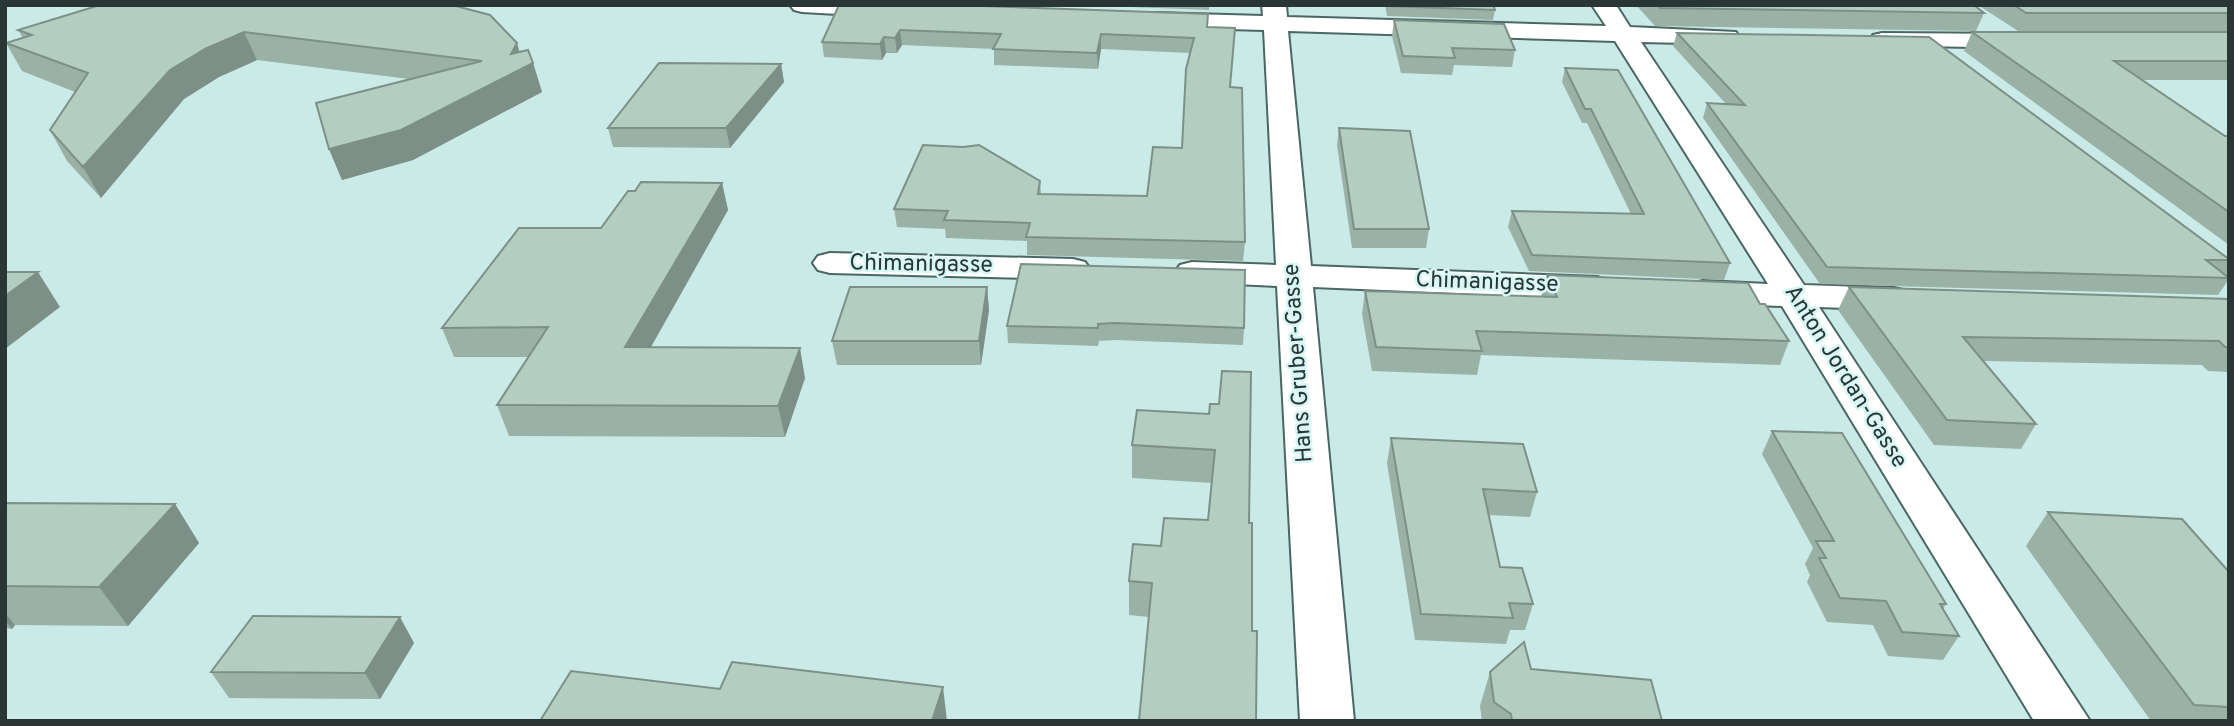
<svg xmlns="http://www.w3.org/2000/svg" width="2234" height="726" font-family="Overpass,sans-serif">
<rect width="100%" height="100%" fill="#caeae7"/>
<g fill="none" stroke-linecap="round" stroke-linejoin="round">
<!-- minor casing -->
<g stroke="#4a6764" stroke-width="4">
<g id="minor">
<path d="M790,5H900L903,10L899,15L891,17L802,12L794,10Z"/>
<path d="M1262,5H1286L1287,17L1606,26L1592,5H1616L1630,27L1736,32L1739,37L1736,42L1727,44L1641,42L1804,285L1894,288L1907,291L1912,299L1907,307L1894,310L1819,307L2090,721H2034L1782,306L1703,303L1690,300L1685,292L1690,284L1703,281L1768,284L1615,41L1288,31L1311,266L1597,277L1609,281L1615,288L1609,295L1597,299L1313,287L1354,721H1300L1277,286L1192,282L1180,279L1175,272L1180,265L1192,262L1276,265L1264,30L1157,27L1148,25L1145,20L1148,15L1157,13L1263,16Z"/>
<path d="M1882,33L2021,34L2030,36L2033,41L2030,46L2021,48L1873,45L1870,40L1873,35Z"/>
<path d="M830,253L1073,259L1085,262L1090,269L1085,276L1073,279L830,273L818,270L813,263L818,256Z"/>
</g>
</g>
<!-- minor -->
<use href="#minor" fill="#fff" fill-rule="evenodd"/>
</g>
<!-- wall -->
<g fill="#9ab1a6">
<path d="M100,5L517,43L519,52L533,63L542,92L413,160L342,180L329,149L409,79L257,60L219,77L184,99L101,198L67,161L50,130L75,92L22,71L6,43L23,38L18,30Z"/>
<path d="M839,5L1208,27L1231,87L1245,242L1243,261L1027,255V241L946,238L945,229L897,227L894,209L1040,181L1041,194L1147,196L1182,148L1190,53L1101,49L1098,69L994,65V49L902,45L897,53H886L882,60L824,57L822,42Z"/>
<path d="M1078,5H1209V10Z"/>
<path d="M1385,5H1493L1495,10L1493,20L1387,16Z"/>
<path d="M1636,5H1974L1984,13L1976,31L1655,26Z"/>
<path d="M1978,5H2229V31H2018Z"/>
<path d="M1394,20L1515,50L1512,67L1454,65L1452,75L1401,73L1392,36Z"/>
<path d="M1972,32H2229V80H2142L2225,136H2229V245L1964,51Z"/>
<path d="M1677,33L2229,257V274L2227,276L2229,279L2218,295L1820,284L1703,118L1707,103L1726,104L1673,46Z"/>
<path d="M781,64L784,82L730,148L613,147L608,128Z"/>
<path d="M1565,68L1730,263L1724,280L1529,271L1508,227L1512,211L1631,214L1587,123H1582L1562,82Z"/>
<path d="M1339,128L1429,229L1426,248H1352L1337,145Z"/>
<path d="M722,183L728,210L651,347L805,378L785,437L509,436L497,405L529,357H454L442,328L601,228Z"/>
<path d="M1021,264L1244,328L1243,345L1115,340L1099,341L1098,346L1008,343L1007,326Z"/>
<path d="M1547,275L1760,304L1789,341L1780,365L1481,355L1477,375L1372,371L1362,314L1365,291L1541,297Z"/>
<path d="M987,287L989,310L981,365H837L832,341Z"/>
<path d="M1849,287L2229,299V372L2208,371L2202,365L1984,361L2036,424L2021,449L1934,445L1838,310Z"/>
<path d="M1209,414L1249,523L1149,617L1129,615V581L1161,546L1208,520L1212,483L1132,478V445Z"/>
<path d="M1772,431L1946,604L1943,609L1959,636L1943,660L1888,656L1873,625L1827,622L1807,582L1810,575L1805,564L1813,548L1762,454Z"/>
<path d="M1391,438L1537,492L1530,517L1489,515L1500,567L1533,604L1525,630H1510L1506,644L1415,640L1387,463Z"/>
<path d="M5,503L175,504L199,543L128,626L15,625L12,629L5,628Z"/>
<path d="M2048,512L2229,572V721H2151L2026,546Z"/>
<path d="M414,643L380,699L229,698L211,672Z"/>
<path d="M1531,669L1662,721H1482L1480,706L1490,672Z"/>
</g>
<!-- shaded-wall -->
<g fill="#7d9087">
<path d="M900,30L902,45L897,53L895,38Z"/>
<path d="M244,32L257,60L219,77L184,99L101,198L83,167L170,70L205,49Z"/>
<path d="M1101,34V49L1098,69L1097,53Z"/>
<path d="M884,37L886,53L882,60L880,44Z"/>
<path d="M517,43L524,68L533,63L542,92L413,160L342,180L329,149L511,54Z"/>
<path d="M781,64L784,82L730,148L726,128Z"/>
<path d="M722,183L728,210L634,377L625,347Z"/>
<path d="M38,272L60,307L5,349V296Z"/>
<path d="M987,287L989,310L981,365L979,341Z"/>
<path d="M800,348L805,378L785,437L778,406Z"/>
<path d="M175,504L199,543L128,626L99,587Z"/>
<path d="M5,613L15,625L12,629L5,620Z"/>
<path d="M400,617L414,643L380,699L365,673Z"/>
<path d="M943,687L947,721H932Z"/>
</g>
<!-- building -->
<g fill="#b3cec1" stroke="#7d9087" stroke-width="2">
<path d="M100,5H452L490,15L517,43L511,54L528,50L533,63L401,130L329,149L316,103L482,61L244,32L205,49L170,70L83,167L50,130L88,73L6,43L32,35L18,30Z"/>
<path d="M839,5H952L1208,14L1207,27L1235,28L1230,87L1242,88L1245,242L1026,237L1030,223L944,220L948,211L894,209L923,145L963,147L979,145L1040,181L1038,194L1147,196L1153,147L1182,148L1186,69L1194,38L1101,34L1097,53L993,49L1001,34L900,30L895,38L884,37L880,44L822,42Z"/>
<path d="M1389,5H1493L1495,10L1389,6Z"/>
<path d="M1658,5H1974L1984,13L1660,8Z"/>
<path d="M2014,5H2229V13H2026Z"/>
<path d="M1394,20L1504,24L1515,50L1452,48L1455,58L1403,56Z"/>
<path d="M1972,32H2229V61H2114L2225,136H2229V212Z"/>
<path d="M1677,33L1929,37L2226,257H2229V260H2206L2229,278L1827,267L1707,103L1745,105Z"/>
<path d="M659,63L781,64L726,128H608Z"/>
<path d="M1565,68L1618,70L1730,263L1532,255L1512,211L1644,214L1591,109H1585Z"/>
<path d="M1339,128L1410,131L1429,229H1354Z"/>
<path d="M641,182L722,183L625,347L800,348L778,406L497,405L548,327L442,328L519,228H601L628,191H635Z"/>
<path d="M1021,264L1245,270L1244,328L1115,323L1098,324V328L1007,326Z"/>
<path d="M5,272H38L5,296Z"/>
<path d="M1547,275L1748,283L1760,304H1765L1789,341L1476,331L1482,351L1376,347L1365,291L1557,297Z"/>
<path d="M850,287H987L979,341H832Z"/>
<path d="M1849,287L2229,299V347H2225L2219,341L1963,337L2036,424L1947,420Z"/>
<path d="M1222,371L1251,372L1249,523H1252V631H1257L1256,721H1139L1152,583L1129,581L1133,544L1161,546L1164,518L1208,520L1215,450L1132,445L1137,410L1209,414L1210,404H1219Z"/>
<path d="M1772,431L1842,433L1946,604H1940L1959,636L1902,632L1886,601L1840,598L1819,558H1826L1816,541H1834Z"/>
<path d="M1391,438L1523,444L1537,492L1483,489L1500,567L1522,568L1533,604L1509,603L1513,618L1421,614Z"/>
<path d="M5,503L175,504L99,587L5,586Z"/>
<path d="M2048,512L2182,519L2229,572V707L2194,705Z"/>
<path d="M253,616L400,617L365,673L211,672Z"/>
<path d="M1524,642L1531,669L1651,680L1662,721H1512L1511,714L1494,702L1490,672Z"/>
<path d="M732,662L943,687L932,721H540L571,671L720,689Z"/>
</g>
<g text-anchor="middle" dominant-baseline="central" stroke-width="5" stroke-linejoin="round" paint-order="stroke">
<!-- street labels -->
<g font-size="23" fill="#2a3635" stroke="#d7f7f4">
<text transform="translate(921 265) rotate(1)">Chimanigasse</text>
<text transform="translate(1487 283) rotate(2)">Chimanigasse</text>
<text transform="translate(1299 363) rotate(-94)">Hans Gruber-Gasse</text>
<text transform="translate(1845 377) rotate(58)">Anton Jordan-Gasse</text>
</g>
</g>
<!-- border -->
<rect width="2234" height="726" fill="none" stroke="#2a3635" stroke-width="14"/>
</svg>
